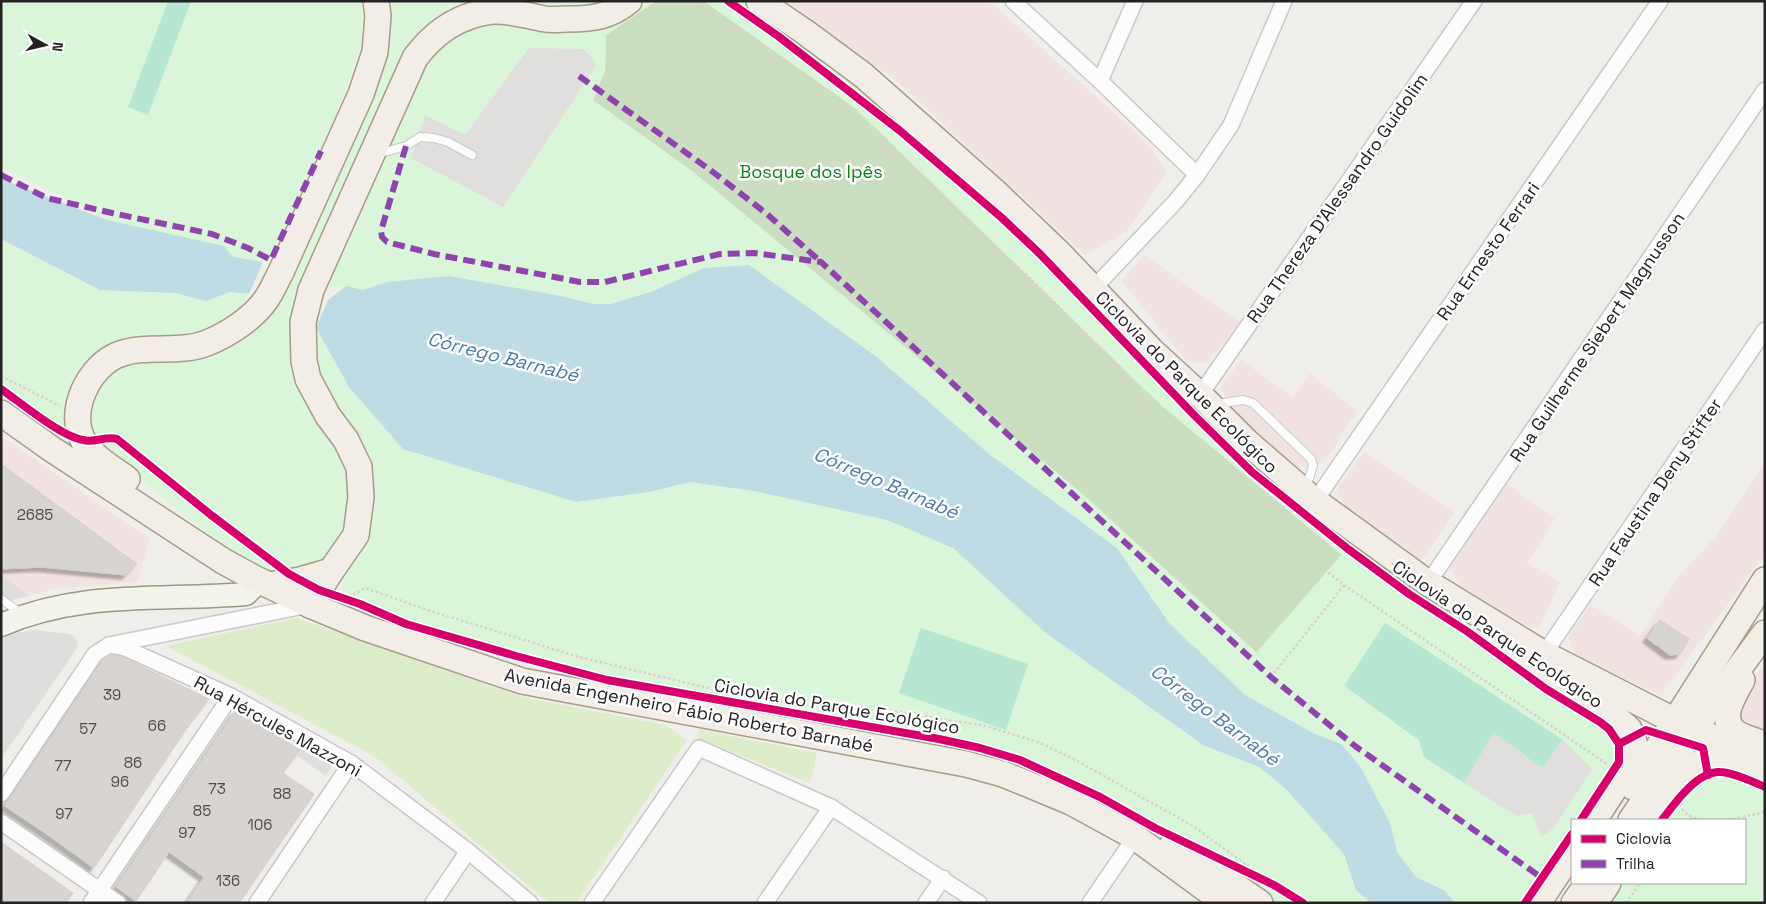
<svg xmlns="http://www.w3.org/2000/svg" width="1766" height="904" font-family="'Space Grotesk',sans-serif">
<defs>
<filter id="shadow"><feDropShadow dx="-4.5" dy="4.5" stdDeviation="1" flood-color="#0004"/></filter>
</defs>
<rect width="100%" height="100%" fill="#f0eeeb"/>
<!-- residential -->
<g fill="#dfdedc">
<path d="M1,575L30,596L1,603Z"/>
<path d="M35,630L69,634L74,636L78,643L77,648L1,759V639L16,633Z"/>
</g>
<!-- commercial -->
<g fill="#f1e3e1">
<path d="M778,1H989L1148,143L1167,172L1126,232L1085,255L892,77Z"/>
<path d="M1144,255L1240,322L1207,363L1187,362L1122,281Z"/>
<path d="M1241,360L1293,397L1309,373L1357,411L1325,462L1295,468L1252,431L1220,388Z"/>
<path d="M1,436L150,539L137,582L52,589L30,596L1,575Z"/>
<path d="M1364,452L1454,512L1421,561L1347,512L1336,490Z"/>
<path d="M1765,462V554L1661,695L1575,656L1568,637L1591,605L1640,636L1680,575L1715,537Z"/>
<path d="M1506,483L1555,519L1527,563L1560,582L1539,630L1520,623L1459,584L1450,568Z"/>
<path d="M1765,662V734L1742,727L1737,703Z"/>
</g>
<!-- grass -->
<g fill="#ddeccb">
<path d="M297,618L522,697L665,725L687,740L576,903H549L374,756L166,646Z"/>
<path d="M699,730L817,753L810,783L697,738Z"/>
</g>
<!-- forest -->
<path fill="#cbdec1" d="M656,1H704L855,108L1161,405L1342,555L1257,653L1079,491L692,171L592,100L605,71L606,35Z"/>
<!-- park -->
<g fill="#daf5da">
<path d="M1,1H361L363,18L360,52L331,126L268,262L233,258L224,246L107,220L63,196L1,167Z"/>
<path d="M387,1H599L574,8L438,20L293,314L346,459L353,497L347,527L330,556L310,571L289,574L257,567L224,547L148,486L97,440L90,422L91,409L95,393L103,382L122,366L139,361L188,362L223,352L245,338L267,318L288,287L376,88Z"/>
<path d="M640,1H656L606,35L605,71L593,100L692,171L1079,491L1256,653L1342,554L1161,405L855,108L704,1H744L840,71L992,197L1197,406L1347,541L1408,582L1515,660L1617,731L1626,750L1587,820H1572V842L1530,903H1455L1444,889L1416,877L1397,852L1390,823L1360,766L1341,744L1315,734L1245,695L1169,623L1117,548L989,454L878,358L749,265L704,268L651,292L610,304H593L561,296L413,281L387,282L363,290L346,286L325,288L426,61L449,37L476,25Z"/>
<path d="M1,239L100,290L175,293L206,301L230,292L249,294L239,310L220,322L201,331L159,336L137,334L106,344L79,368L66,403V442L1,395Z"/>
<path d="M316,328L349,387L575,502L649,492L690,482L754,491L888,520L953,548L1047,634L1202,745L1259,767L1286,789L1344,854L1356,890L1371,903H1269L1153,835L1114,807L1076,791L1025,766L972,750L718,704L550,671L403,629L344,609L342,577L363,537L371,503L323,388L315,360Z"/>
<path d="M1709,770L1765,781V903H1600L1614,883H1745V820H1657L1674,795Z"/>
</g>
<!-- pitch -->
<g fill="#b7e6d2">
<path d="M168,1H191L148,115L128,107Z"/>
<path d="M1385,623L1563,740L1542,768L1494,733L1464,783L1424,757L1419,740L1344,686Z"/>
<path d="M921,628L1028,664L1006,730L899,693Z"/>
</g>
<!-- parking -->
<g fill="#e0dfde">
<path d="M529,48L584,49L597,64L503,207L411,158L425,115L465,135Z"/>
<path d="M1494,733L1542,768L1563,740L1592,769L1553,829L1541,837L1532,813L1517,816L1464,783Z"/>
<path d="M303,745L333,765L326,776L296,755Z"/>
</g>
<!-- water -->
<g fill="#bfdbe3">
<path d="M1,179L107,220L224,246L233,257L263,262L249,294L230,292L206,301L175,293L100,290L1,239Z"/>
<path d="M749,265L878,358L989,454L1117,548L1169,623L1245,695L1315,734L1341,744L1360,766L1390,823L1397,852L1416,877L1444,890L1455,903H1371L1356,890L1344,854L1286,789L1259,767L1203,745L1047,634L953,548L887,520L754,491L690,482L649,492L576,502L403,449L349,387L316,328L328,300L346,286L363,290L387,282L449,276L561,296L593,304H610L651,292L704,268Z"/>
</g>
<!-- building -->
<g fill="#d7d4d2" stroke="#d3d0cc" filter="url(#shadow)">
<path d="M1,464L137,564L126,575L41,567L1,569Z"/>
<path d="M1660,620L1689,639L1680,654L1670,655L1647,638Z"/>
<path d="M111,655L122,657L209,699L184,732L94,868L41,830L5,806L96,670L104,659Z"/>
<path d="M236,710L300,750L283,773L314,794L239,903H186L204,877L169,852L136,901L116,887Z"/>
<path d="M1,842L73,893L66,903H1Z"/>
</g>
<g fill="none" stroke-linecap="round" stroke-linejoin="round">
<!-- service casing -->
<g stroke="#c9c8c7" stroke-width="10">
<g id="service">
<path d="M377,154L406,146L420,137L434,138L448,142L472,155"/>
<path d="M1217,404L1243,400L1253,403L1311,459L1313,465L1306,489"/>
<path d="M1,599L22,614"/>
</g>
</g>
<!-- minor casing -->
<g stroke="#c9c8c7" stroke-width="18">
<g id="minor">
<path d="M1013,1L1100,81L1197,175"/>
<path d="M1100,81L1135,1"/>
<path d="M1093,289L1176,201L1197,175L1231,125L1284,1"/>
<path d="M1200,395L1474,1"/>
<path d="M1315,501L1660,1"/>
<path d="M1428,583L1765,90"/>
<path d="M109,645L125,648L231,696L351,763L468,851L530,903"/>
<path d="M1544,654L1765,330"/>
<path d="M1,794L95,654L109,645L309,605"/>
<path d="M1,822L118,903"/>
<path d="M91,903L231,696"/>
<path d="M257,903L351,763"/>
<path d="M433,903L468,851"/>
<path d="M592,903L699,748L831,807L979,903"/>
<path d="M765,903L831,807"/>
<path d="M926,903L943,878"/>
<path d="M1090,903L1135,837"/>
</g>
</g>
<!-- secondary casing -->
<g stroke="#999a82" stroke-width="25">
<path id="secondary" d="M1,625C81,590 162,601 246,594L252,588L254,578"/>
</g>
<!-- primary casing -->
<g stroke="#a79c86" stroke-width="28">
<g id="primary">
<path d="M759,1L805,32L863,75L994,191L1060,254L1152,351L1200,395L1247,442L1315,501L1428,583L1544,654L1675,721L1723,742L1765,756"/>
<path d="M1,413L53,450L223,561L254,578L310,605L365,628L522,681L966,764L1003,774L1071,802L1135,837L1225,903"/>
<path d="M127,479C112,468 94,458 84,442C66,412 89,365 120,354C148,344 179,354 207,343C227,335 252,319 265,301C271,293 275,283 280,274L361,94L375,52L378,16L376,1"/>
<path d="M268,585L300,580L331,571"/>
<path d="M310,605L331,571L356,535L361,497L359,467L346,440L328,416L308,379L304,361L303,322L311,290L415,58C434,32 459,15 492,11C510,10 527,16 545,19C552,20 561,19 568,19C593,19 609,17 629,1"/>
<path d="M1511,652L1547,676L1620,721L1629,729L1633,738L1635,746L1634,759L1594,820"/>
<path d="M1742,680C1734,695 1718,718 1735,732C1741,737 1751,739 1758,742"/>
<path d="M1633,787L1765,580"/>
<path d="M1631,820L1694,729L1765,633"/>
<path d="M1652,820C1667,798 1687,755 1721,760C1736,763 1751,770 1765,775"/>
<path d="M1171,847C1203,860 1231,884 1260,903"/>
<path d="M1538,903L1572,852"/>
<path d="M1574,903L1588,883"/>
<path d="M1595,903L1608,883"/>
</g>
</g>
<!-- path -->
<g stroke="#dccecd" stroke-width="2.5" stroke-dasharray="2.5 2.5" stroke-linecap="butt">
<path d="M693,1L733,30L834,107L928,186L1034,282L1119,367L1157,435L1344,585L1607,764"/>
<path d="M1,376L60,406"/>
<path d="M344,599L365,588L434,612L579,657L717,690L777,701L845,709L893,711L954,721L982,725L1038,742L1072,758L1193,826L1274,885"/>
<path d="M1271,677L1344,585"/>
<path d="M1682,809L1688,815L1698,819"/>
<path d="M1695,820H1705"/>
<path d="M1728,820L1765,812"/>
<path d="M1626,903L1640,883"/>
</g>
<!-- service -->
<use href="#service" stroke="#fdfcfc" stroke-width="8"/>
<!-- minor -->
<use href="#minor" stroke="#fdfcfc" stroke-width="15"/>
<!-- secondary -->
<use href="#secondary" stroke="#f4f4ed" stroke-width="22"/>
<!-- primary -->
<use href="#primary" stroke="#f3ede7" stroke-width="25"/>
<!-- quiet -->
<g stroke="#8e44ad" stroke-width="6" stroke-dasharray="12 6" stroke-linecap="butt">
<path d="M579,76L713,172L767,214L821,262"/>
<path d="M406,146L381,231L382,237L387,242L434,254L580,282H605L720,254L754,253L821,262L1271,677L1355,746L1542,878"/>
<path d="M1,175L47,198L112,213L212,234L248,248L271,260L321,151"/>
</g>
<!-- cycleway casing -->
<g stroke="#fff" stroke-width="11">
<g id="cycleway">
<path d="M728,1L778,36L899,130L1002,218L1040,254L1194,415L1252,472L1348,549L1409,594L1468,632L1546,689L1600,722L1609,729L1619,744V762L1581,820"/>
<path d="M1,389C21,403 62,437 83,440C96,443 104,436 117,439L211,515L289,574L319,590L360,604L406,624L516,656L607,680L939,739L980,748L1020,760L1100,797L1155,828L1274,885L1303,903"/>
<path d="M1619,744L1646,730L1703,748L1708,775"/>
<path d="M1662,820C1674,804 1697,771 1720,772C1733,772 1753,782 1765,787"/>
<path d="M1525,903L1572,834"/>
</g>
</g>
<!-- cycleway -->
<use href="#cycleway" stroke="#d6006c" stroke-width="8"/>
</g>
<g text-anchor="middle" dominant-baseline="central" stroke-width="5" stroke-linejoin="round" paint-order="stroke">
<!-- number labels -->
<g font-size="15" fill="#4f4e4e">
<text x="35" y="514">2685</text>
<text x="112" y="694">39</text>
<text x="157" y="725">66</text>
<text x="88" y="728">57</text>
<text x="133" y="762">86</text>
<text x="63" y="765">77</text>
<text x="120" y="781">96</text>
<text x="217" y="788">73</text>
<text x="282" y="793">88</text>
<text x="202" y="810">85</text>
<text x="64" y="813">97</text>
<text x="260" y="824">106</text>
<text x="187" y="832">97</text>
<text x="228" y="880">136</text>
</g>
<!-- park labels -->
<g font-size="18" fill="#0c8416" stroke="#fff">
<text x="811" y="171">Bosque dos Ipês</text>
</g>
<!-- street labels -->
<g font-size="18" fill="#222" stroke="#fff">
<text transform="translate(1337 198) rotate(-55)">Rua Thereza D'Alessandro Guidolim</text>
<text transform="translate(1488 251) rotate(-55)">Rua Ernesto Ferrari</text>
<text transform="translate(1597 337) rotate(-56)">Rua Guilherme Siebert Magnusson</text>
<text transform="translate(1187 382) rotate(45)">Ciclovia do Parque Ecológico</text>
<text transform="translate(1655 492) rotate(-56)">Rua Faustina Deny Stifter</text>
<text transform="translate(1498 634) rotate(34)">Ciclovia do Parque Ecológico</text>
<text transform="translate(837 706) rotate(10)">Ciclovia do Parque Ecológico</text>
<text transform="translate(689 710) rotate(11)">Avenida Engenheiro Fábio Roberto Barnabé</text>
<text transform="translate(278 726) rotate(29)">Rua Hércules Mazzoni</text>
</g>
<!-- water labels -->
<g font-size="19" font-style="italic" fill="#4a7aab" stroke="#fff">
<text transform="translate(503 357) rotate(14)">Córrego Barnabé</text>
<text transform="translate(886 483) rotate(23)">Córrego Barnabé</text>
<text transform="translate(1215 715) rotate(37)">Córrego Barnabé</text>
</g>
</g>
<!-- border -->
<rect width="1766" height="904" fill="none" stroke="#222222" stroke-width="5"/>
<!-- legend -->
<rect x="1571" y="819" width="175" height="65" fill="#ffffff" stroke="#a7a7a7"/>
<rect x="1581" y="835" width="25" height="8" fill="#d6006c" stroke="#a7a7a7"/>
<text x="1616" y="844" font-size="15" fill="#222222">Ciclovia</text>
<rect x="1581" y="860" width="25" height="8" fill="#8e44ad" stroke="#a7a7a7"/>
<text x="1616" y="869" font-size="15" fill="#222222">Trilha</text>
<!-- north arrow -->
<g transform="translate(45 45) rotate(98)" stroke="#ffffff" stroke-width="4" paint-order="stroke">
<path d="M0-4L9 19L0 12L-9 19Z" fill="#222222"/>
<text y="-8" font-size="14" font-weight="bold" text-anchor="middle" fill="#222222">N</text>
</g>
</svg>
